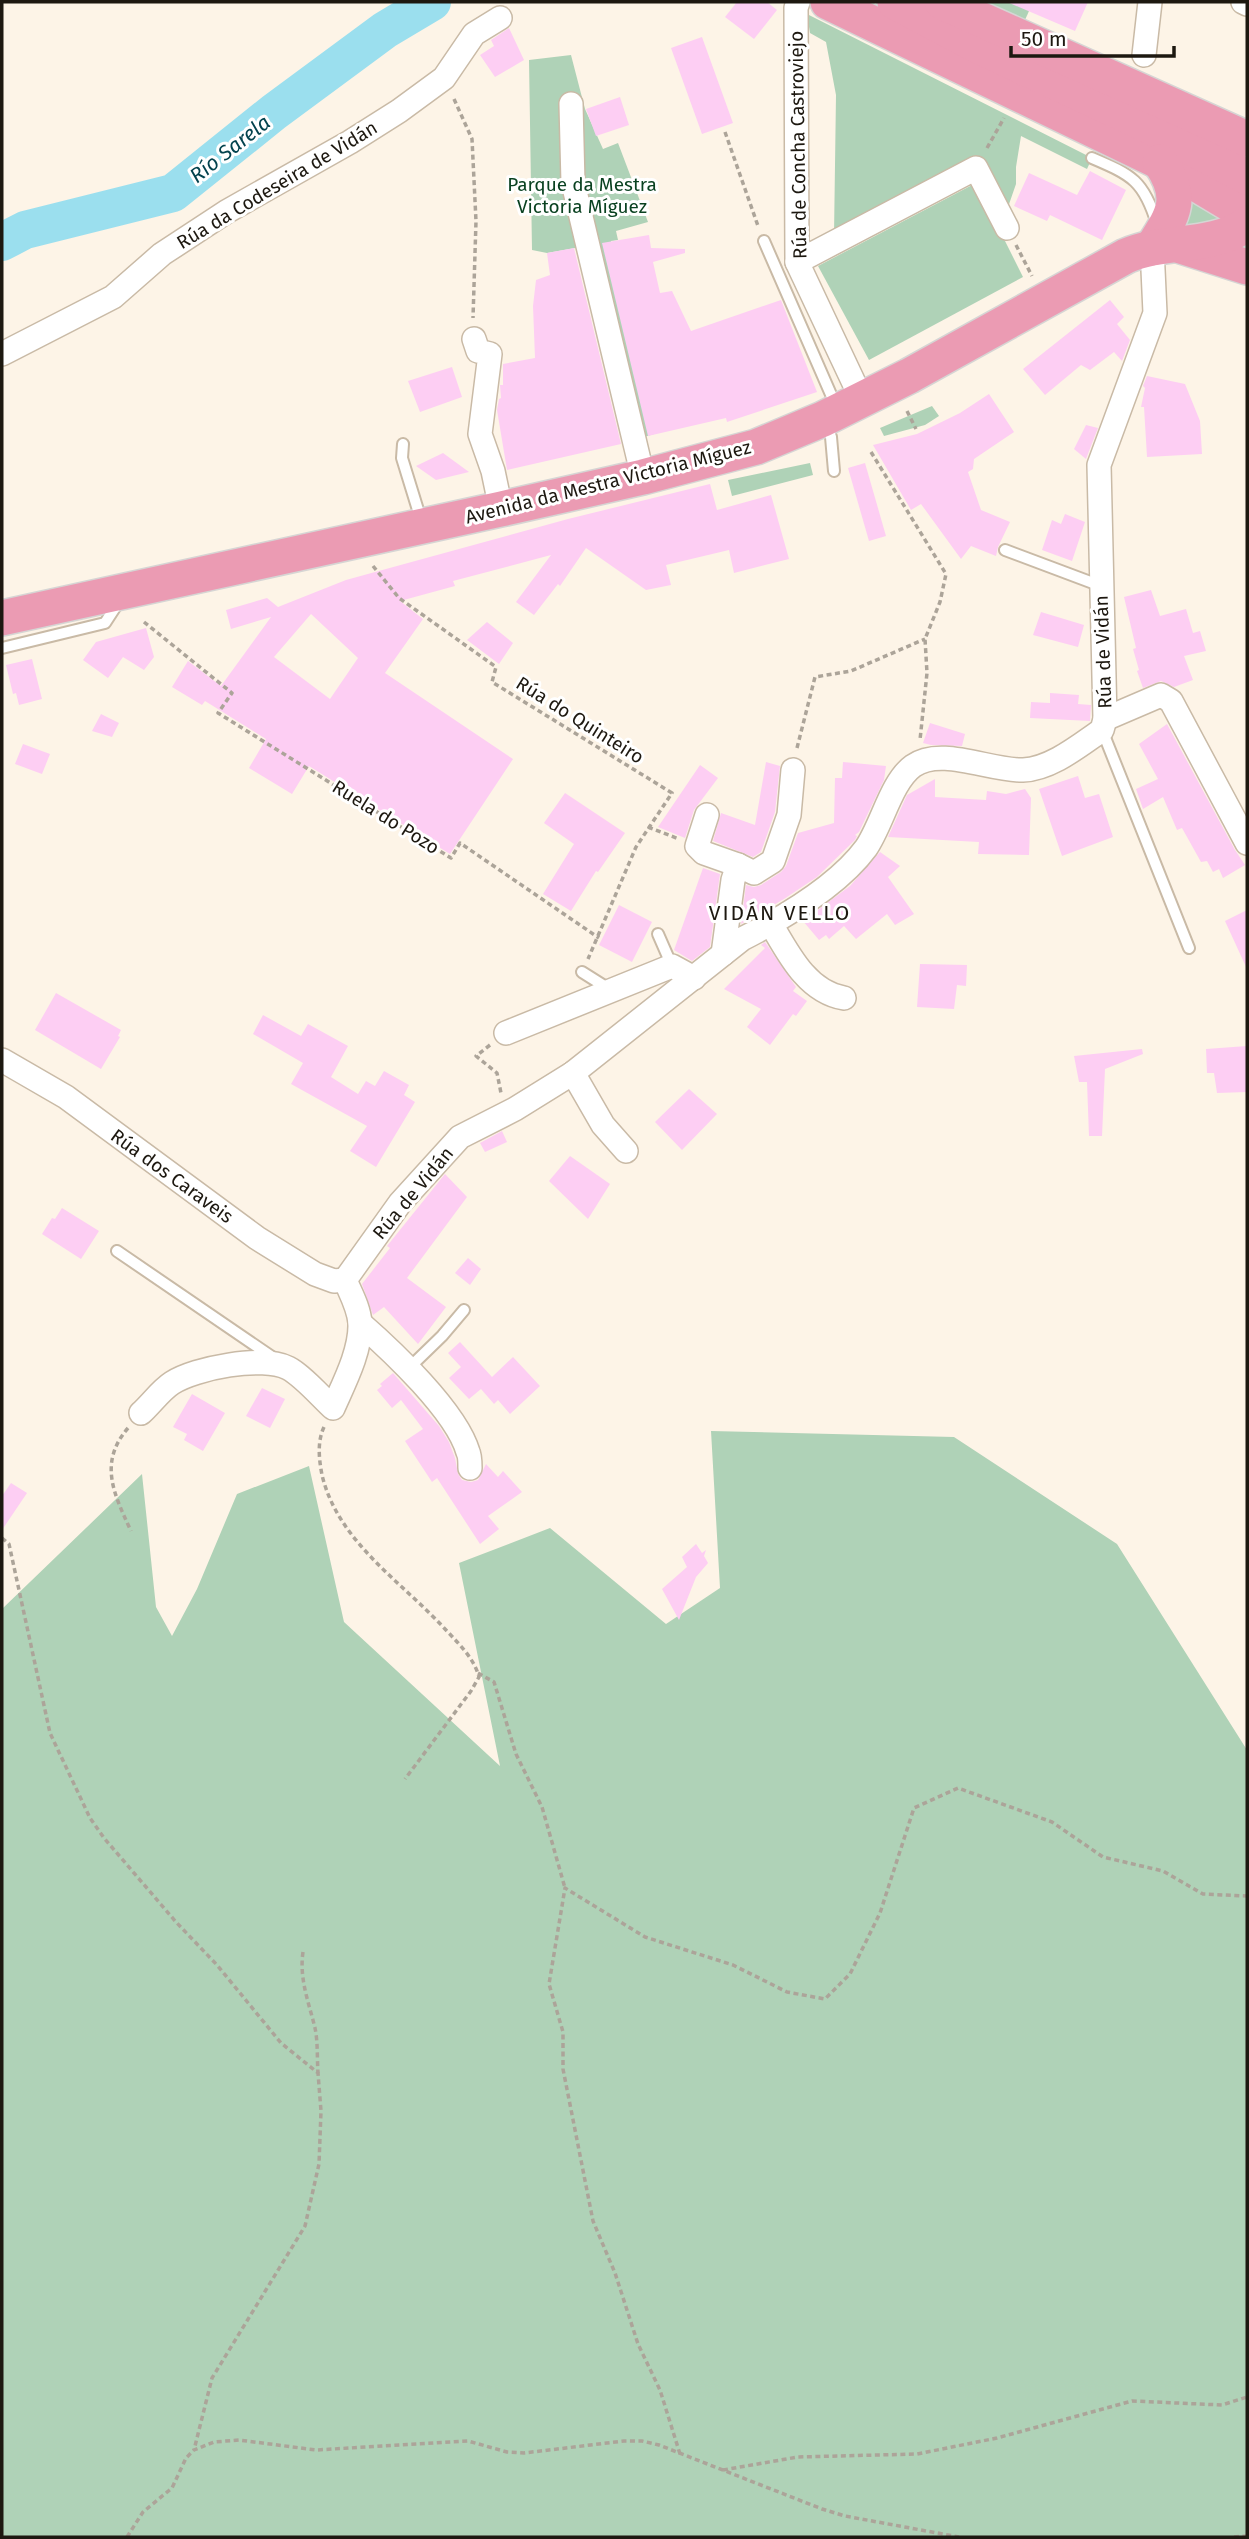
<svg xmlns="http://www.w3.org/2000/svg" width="1249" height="2539" font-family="'Fira Sans',sans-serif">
<rect width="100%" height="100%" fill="#fdf4e7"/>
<!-- green -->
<g fill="#afd2b7">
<path d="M980,2H1033L1025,20Z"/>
<path d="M807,14L1092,158L1087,169L1021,136L1016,167V184L1007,210L981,159L834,235L836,95L826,42L810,33Z"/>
<path d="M571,55L585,109L603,149L618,143L648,222L616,231L618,240L611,241L639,378L654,434L624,443L614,397L609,386L581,247L547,253L532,250L529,60Z"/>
<path d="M976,183L1023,277L869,360L818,266Z"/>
<path d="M1186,194L1225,223L1177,229Z"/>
<path d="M932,406L939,416L925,425L884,436L880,428Z"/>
<path d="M810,463L813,475L732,496L728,480Z"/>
<path d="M711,1431L954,1437L1117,1544L1247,1750V2537H2V1609L142,1474L156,1607L172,1636L197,1589L237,1494L309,1466L344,1622L500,1766L459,1563L550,1528L666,1624L720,1588Z"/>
</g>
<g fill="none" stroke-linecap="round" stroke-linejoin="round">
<!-- river -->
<path stroke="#9bdfee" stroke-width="38" d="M2,242L25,230L173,193L274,112L385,30L432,2"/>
</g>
<!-- building -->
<g fill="#fdcef3" fill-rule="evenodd">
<path d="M737,2H767L777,10L754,39L725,17Z"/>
<path d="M1007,2H1088L1075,31Z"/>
<path d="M509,28L524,60L495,77L480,55L494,46L491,40Z"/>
<path d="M702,37L733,123L702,134L671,48Z"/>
<path d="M620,97L629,125L596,136L586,109Z"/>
<path d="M1090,171L1126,190L1102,240L1050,215L1047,221L1014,206L1029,173L1077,195Z"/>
<path d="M649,235L651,248L685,249V253L653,262L660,293L672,291L691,331L781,300L817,392L727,422L726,418L648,436L602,243Z"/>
<path d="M574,248L621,444L507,470L497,410L499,399L501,398L500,385H503V364L535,358L533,306L536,280L550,275L547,253Z"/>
<path d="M1110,300L1124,317L1117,324L1130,340L1122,361L1114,352L1090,370L1081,365L1045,395L1023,369Z"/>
<path d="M452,367L462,397L420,412L408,381Z"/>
<path d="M1147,376L1185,384L1200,421L1202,454L1147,457L1144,407H1141L1145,388L1143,386Z"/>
<path d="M989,394L1014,432L974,459L973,469L968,472L981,510L1010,522L998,547L996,556L971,546L961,559L921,504L911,510L873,445L917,434L960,413Z"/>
<path d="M1086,425L1098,428L1086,459L1074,449Z"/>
<path d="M443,453L469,472L436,480L416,466Z"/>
<path d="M865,463L886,536L869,541L848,468Z"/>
<path d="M710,484L717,510L771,495L789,559L734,573L729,550L666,565L671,585L646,590L586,548L560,586L558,584L534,615L516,602L551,555L453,581L455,586L400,601L423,619L385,673L513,759L450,854L309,766L292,794L249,768L266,739L205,701L202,705L172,687L188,661L221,686L271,617L231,629L226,610L267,598L278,607L346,580L386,569L568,519ZM311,614L358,658L330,699L274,657Z"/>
<path d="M1065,514L1085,522L1072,561L1042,550L1052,520L1061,524Z"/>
<path d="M1151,590L1160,616L1186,609L1193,633L1200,631L1206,651L1184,656L1193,680L1174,687L1161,681L1143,688L1137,671L1139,670L1133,649L1136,648L1124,597Z"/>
<path d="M1041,612L1084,625L1078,647L1033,635Z"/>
<path d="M487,622L513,643L499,664L467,640Z"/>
<path d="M146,628L154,657L144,670L123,657L108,678L83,660L96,642Z"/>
<path d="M32,659L42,699L19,705L16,693L13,694L6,665Z"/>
<path d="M1050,693L1079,695L1078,704L1091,705L1090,721L1030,718L1031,702L1050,703Z"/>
<path d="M101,714L119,723L112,737L92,731Z"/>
<path d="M930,723L965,734L962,746L931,745L923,743Z"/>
<path d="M1167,724L1235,850L1245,865L1223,878L1219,869L1213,872L1207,861L1201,862L1182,828L1177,830L1163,797L1143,809L1136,789L1158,779L1139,744Z"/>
<path d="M23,744L50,754L42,774L15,764Z"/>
<path d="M766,762L780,766L775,812L761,852L753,857L713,841L721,813L755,825Z"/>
<path d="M843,762L886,766L884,780L859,832L855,835L857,836L855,840L817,877L784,899L741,924L746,885L754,887L761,885L781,872L786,866L798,833L834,823L835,778H842Z"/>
<path d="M700,765L718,778L694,810L685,838L658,827Z"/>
<path d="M1078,776L1085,798L1099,794L1113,837L1062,856L1039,789Z"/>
<path d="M935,779V797L986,800L987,791L1006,794L1025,789L1031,798L1029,855L978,854L979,842L888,837L907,795Z"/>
<path d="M565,793L625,833L598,872L596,871L571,911L543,894L574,844L544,823Z"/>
<path d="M880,852L900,866L888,877L914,914L895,925L887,914L856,939L844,926L829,939L826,935L819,940L803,921L850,886Z"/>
<path d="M703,868L720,874L710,947L692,961L674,950Z"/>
<path d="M619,905L652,922L632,962L599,945Z"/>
<path d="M1247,910V969L1225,921Z"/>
<path d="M765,942L796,987L793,991L807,1001L796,1016L793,1014L770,1045L747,1027L761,1009L724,989L765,948L761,945Z"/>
<path d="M920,964L967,965L966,986L957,985L954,1009L917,1007Z"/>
<path d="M56,993L121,1030L118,1036L120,1037L101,1069L35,1030Z"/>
<path d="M263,1015L301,1036L308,1024L348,1046L331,1077L358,1094L366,1081L375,1086L384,1071L409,1085L404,1095L415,1102L376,1167L350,1151L367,1126L291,1084L303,1063L253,1034Z"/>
<path d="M1247,1046V1092L1217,1093L1214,1073H1207L1206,1049Z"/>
<path d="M1142,1049L1143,1054L1105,1069L1102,1136H1089L1087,1082H1079L1074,1056Z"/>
<path d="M689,1089L717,1114L682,1150L655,1122Z"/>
<path d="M502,1131L507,1142L485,1152L480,1143Z"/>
<path d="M570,1156L610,1184L588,1219L549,1181Z"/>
<path d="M445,1174L467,1197L407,1278L446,1307L418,1344L384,1307L373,1315L362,1284L390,1248L387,1246Z"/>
<path d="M62,1208L99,1231L81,1259L42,1234L52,1218L55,1219Z"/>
<path d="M468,1258L481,1269L470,1285L455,1273Z"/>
<path d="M460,1342L492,1377L513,1357L540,1386L510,1414L498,1400L494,1404L481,1389L469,1399L449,1378L461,1367L448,1353Z"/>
<path d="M393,1373L439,1426L449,1442L455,1458L458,1474L462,1480L471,1482L478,1480L486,1464L498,1477L503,1471L522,1492L488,1516L499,1529L480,1544L437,1478L432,1482L405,1441L423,1429L401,1400L392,1408L377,1390L382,1386L380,1384Z"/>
<path d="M262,1388L285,1399L270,1428L246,1416Z"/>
<path d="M192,1394L225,1413L203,1451L184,1440L187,1434L173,1427Z"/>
<path d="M11,1483L27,1493L2,1530V1496Z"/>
<path d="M696,1544L702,1553L706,1550L704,1556L708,1563L696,1577L679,1620L662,1589L687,1567L682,1557Z"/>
</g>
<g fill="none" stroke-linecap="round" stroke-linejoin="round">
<!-- lane casing -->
<g stroke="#c9baa6" stroke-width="14">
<g id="lane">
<path d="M1092,158C1132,175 1144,181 1157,224"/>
<path d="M764,241L836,406"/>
<path d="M826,425L831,437L834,471"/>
<path d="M403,444L402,458L422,523"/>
<path d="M1005,550L1101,586"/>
<path d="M2,648L105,623L120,600"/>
<path d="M1102,730L1189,948"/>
<path d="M658,934L672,966"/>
<path d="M582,972L609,989"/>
<path d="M117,1251L275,1359"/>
<path d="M408,1369L442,1336L464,1310"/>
</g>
</g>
<!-- street casing -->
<g stroke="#c9baa6" stroke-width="26">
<g id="street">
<path d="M798,2L796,8L797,262L862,400"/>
<path d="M1243,2L1247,4"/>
<path d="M1144,55L1150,2"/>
<path d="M571,104L573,183L643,477"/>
<path d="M797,262L976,168L1007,228"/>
<path d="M474,339L478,351L490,354L480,434L493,471L501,509"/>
<path d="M2,354L113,297L162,254L226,212L350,142L399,111L444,78L474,34L500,18"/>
<path d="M1105,719L1161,695L1171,701L1247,843"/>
<path d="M707,815L697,846L704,853L738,865"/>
<path d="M771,924C788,953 807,992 844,998"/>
<path d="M723,954L733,880L738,865L754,873L773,861L789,815L793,770"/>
<path d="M506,1033L672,966L694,978"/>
<path d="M2,1060L66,1097L257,1238L315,1274L334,1281L345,1280"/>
<path d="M573,1073L603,1125L626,1151"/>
<path d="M345,1280L400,1203L460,1137L515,1109L573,1073L742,939C783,918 838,886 866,848C882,825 891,782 913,766C941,746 990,771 1023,770C1051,769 1080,745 1102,730L1105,719L1099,465L1155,313L1152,248"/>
<path d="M360,1323C392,1351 456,1411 468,1452C470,1456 470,1463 470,1468"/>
<path d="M141,1413C151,1404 161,1390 172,1383C195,1368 263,1355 288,1368C302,1375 321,1397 333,1408C344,1383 361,1351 360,1323C359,1308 351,1294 345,1280"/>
</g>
</g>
<!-- primary casing -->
<g stroke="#d6d5d4" stroke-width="38">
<g id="primary">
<path d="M828,2L1160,162L1235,207L1247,222"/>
<path d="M895,2L980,47L1147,125L1247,177"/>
<path d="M942,2L1247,139"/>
<path d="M1181,246L1247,267"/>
<path d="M1152,248C1173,215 1185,199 1160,162"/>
<path d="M2,618L501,509L643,477L756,447L823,419L909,376L1126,256C1164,239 1213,249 1247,224"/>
</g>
</g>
<!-- path -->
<g stroke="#aca499" stroke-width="3.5" stroke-dasharray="5 3.5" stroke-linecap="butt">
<path d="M454,99L472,139L476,221L473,318"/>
<path d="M725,132L758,226"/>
<path d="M987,148L1004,118"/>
<path d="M1016,245L1032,276"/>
<path d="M907,411L916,429"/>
<path d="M871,452L946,574L940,602L925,639L927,673L920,740"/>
<path d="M373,566L399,598L496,667L492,682L672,793L636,847L588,959"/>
<path d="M144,622L232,693L218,713L451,858L460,843L599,938"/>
<path d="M797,748L815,677L851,671L925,639"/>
<path d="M648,827L679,839"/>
<path d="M490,1045L476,1056L497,1073L501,1093"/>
<path d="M324,1427C317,1442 319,1459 322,1475C338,1542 401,1581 445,1629C459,1644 474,1658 479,1677L471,1691L405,1779"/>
<path d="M128,1428C98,1463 114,1494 131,1531"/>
<path d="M2,1538L9,1544L50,1733L90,1818L104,1838L176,1922L217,1965L281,2043L318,2073L321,2111L319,2164L305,2226L212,2378L194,2450"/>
<path d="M478,1673L494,1682L516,1754L542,1807L565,1888"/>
<path d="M303,1952C299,1979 309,2003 315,2028C318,2042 317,2059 318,2073"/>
<path d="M680,2454L660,2390L638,2344L615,2273L593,2221L563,2069V2032L549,1984L565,1888L645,1937L733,1965L787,1992L825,1999L850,1974L880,1913L914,1808L958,1788L1052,1822L1103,1857L1163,1871L1203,1894L1247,1896"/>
<path d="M723,2470L798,2457L917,2454L997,2438L1132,2401L1222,2405L1247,2397"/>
<path d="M127,2537L143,2512L172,2488L186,2458L194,2450L214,2442L239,2440L316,2450L468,2441L507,2452L524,2453L624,2441H642L659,2445L822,2509L845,2516L959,2537"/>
<path d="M1234,2537L1247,2536"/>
</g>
<!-- lane -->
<use href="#lane" stroke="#fff" stroke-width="10"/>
<!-- street -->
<use href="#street" stroke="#fff" stroke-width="23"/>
<!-- primary -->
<use href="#primary" stroke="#eb9bb3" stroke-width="35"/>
</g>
<g text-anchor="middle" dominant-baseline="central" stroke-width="6" stroke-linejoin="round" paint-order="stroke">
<!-- street labels -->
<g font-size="19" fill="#1d1810" stroke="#fff">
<text transform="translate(798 145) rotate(-91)">Rúa de Concha Castroviejo</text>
<text transform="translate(277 185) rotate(-31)">Rúa da Codeseira de Vidán</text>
<text transform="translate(608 482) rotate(-14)">Avenida da Mestra Victoria Míguez</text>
<text transform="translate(1103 652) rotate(-92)">Rúa de Vidán</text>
<text transform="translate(580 720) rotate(32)">Rúa do Quinteiro</text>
<text transform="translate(386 817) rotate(32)">Ruela do Pozo</text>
<text transform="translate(172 1176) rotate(36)">Rúa dos Caraveis</text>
<text transform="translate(413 1193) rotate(-50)">Rúa de Vidán</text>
</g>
<!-- park labels -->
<g font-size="19" fill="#0a4221" stroke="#fff">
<text x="582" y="184">Parque da Mestra<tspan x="582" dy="22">Victoria Míguez</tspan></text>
</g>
<!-- water labels -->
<g font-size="21" font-style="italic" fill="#03434e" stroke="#fff">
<text transform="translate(230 149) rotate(-38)">Río Sarela</text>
</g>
<!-- neighbourhood labels -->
<g font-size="21" letter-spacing="2" fill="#1d1810" stroke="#fff">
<text x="780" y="913">VIDÁN VELLO</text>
</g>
</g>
<!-- border -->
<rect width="1249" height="2539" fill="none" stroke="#1d1810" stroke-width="7"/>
<!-- scale -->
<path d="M1011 46v10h163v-10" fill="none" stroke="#1d1810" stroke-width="3.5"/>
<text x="1021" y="46" font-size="21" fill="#1d1810" stroke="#ffffff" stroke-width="5" paint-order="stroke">50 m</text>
</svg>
